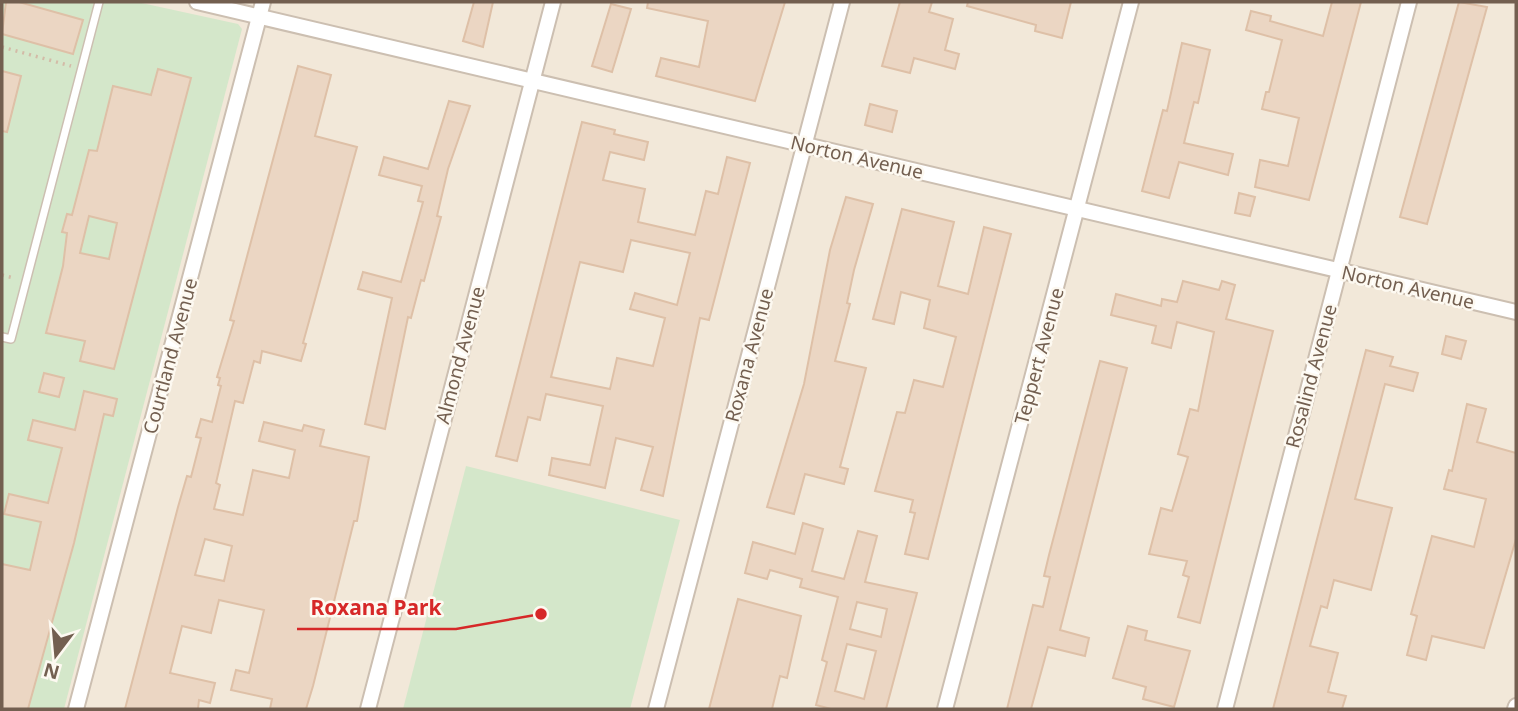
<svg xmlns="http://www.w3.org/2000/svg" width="1518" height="711" font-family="'Noto Sans',sans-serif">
<rect width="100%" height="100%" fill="#fbf6ea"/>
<!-- residential -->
<rect fill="#f2e8d9" x="2" y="2" width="1514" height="707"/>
<!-- green -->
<g fill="#d4e7ca">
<path d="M2,2H137L238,24L242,29L64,709H2Z"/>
<path d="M466,466L680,520L630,709H403Z"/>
</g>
<!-- building -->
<g fill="#ebd6c3" stroke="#dec0a7" stroke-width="2" fill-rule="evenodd">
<path d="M6,2H19L83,20L73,54L2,34Z"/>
<path d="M474,2H493L483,47L463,41Z"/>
<path d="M648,2H785L755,101L656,76L661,58L699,67L708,21L647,8Z"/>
<path d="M900,2H932L929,12L953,19L945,50L959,54L955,69L914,58L910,73L882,66Z"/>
<path d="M968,2H1071L1062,38L1035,31L1036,25L967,6Z"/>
<path d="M1332,2H1361L1309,200L1255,187L1260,160L1288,166L1299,118L1262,109L1266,92H1269L1282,40L1246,30L1251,11L1271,16L1270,21L1323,36Z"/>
<path d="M1459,2L1487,7L1427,224L1400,217Z"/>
<path d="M611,4L631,9L612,72L592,66Z"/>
<path d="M1182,43L1210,50L1198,103L1194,102L1184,143L1233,154L1228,175L1179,162L1169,198L1142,191L1163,110L1167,111Z"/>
<path d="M298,66L331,75L315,136L357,147L303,343L306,344L301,361L262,351L260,363L254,361L243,403L235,401L216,483L220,485L214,509L243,515L253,470L289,478L295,450L259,441L264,422L302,431L304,425L324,430L320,446L369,457L357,521H354L313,686L306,709H270L272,699L231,690L236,670L249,673L264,610L219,600L211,633L182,626L170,673L215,683L210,703L199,700L198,709H125L178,507L187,476L191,477L201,438L196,437L201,419L212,422L221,386L218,385L220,378L217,377L234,321L230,320ZM205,539L232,546L224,581L195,575Z"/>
<path d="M158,69L191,78L114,369L80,361L85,341L46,333L63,266L67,233L62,232L67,214L72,215L89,150L97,151L113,86L151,95ZM89,216L117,223L109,259L80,253Z"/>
<path d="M2,71L21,76L7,132L2,131Z"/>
<path d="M449,101L470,106L448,169L437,216L441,217L424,281L421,280L411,318L408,317L385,429L365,424L392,298L358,289L363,272L401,282L423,202L418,201L422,186L379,175L384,157L428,169Z"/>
<path d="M870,104L897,111L892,132L865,125Z"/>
<path d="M582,122L615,130L614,134L648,142L644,160L610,152L603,180L645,189L638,222L695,235L706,191L718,194L727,157L750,163L709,320L700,318L663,496L641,490L653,447L616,438L605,488L549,475L552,458L590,465L603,406L546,394L540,420L528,417L517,461L496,456ZM631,240L690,253L677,305L635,293L630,309L665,318L653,366L617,358L610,389L551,377L580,262L623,272Z"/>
<path d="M1239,193L1255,197L1250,216L1235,213Z"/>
<path d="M846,197L873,204L854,270L847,303L850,304L835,361L866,368L840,467L848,469L844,484L805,474L794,514L767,507L804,384L830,250Z"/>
<path d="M902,209L954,222L938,286L968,294L984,227L1011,234L928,559L905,554L915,513L910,512L913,500L875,491L897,412L905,413L914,380L943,387L956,337L924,328L930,300L901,292L894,324L873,319Z"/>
<path d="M1183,281L1219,290L1222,281L1235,285L1226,319L1273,331L1200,623L1178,617L1189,577L1183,575L1187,561L1149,554L1161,508L1172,511L1188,457L1178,454L1190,409L1198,411L1214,332L1177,322L1171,348L1152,343L1156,326L1111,315L1116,294L1161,306L1162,299L1177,302Z"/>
<path d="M1446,336L1466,341L1461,359L1442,354Z"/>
<path d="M1366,350L1393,357L1390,366L1418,373L1413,391L1385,384L1355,499L1392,508L1371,590L1334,580L1327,608L1321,606L1310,646L1338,653L1328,692L1346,696L1342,709H1273Z"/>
<path d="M1100,361L1127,368L1060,630L1089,638L1085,656L1048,647L1031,709H1007L1033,605L1043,607L1050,577L1044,576L1049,555Z"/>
<path d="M44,373L64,378L59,397L39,392Z"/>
<path d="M84,391L117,399L113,416L104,414L74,543L28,709H2V564L30,570L41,522L4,514L9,494L48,503L62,448L28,440L33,420L75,430Z"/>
<path d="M1467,404L1486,409L1477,442L1516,453V539L1484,648L1432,636L1426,660L1407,655L1417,616L1411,614L1432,536L1474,547L1486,499L1444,489L1449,470L1452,471Z"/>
<path d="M803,523L823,529L812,571L844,579L858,531L877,536L865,582L917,593L886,709H831L816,705L827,662L822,660L838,597L800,587L802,579L770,570L767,579L745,573L753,542L795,554ZM857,602L887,609L881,637L850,629ZM847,644L876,651L864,699L835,691Z"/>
<path d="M738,599L801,616L787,678L780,676L772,709H709Z"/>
<path d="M1128,626L1147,631L1145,640L1190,651L1174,707L1143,699L1146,687L1113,678Z"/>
</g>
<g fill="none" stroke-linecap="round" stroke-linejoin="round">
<!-- service casing -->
<g stroke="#ccbfb1" stroke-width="10">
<path id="service" d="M2,337L11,339L99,2"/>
</g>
<!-- minor casing -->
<g stroke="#ccbfb1" stroke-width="18">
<g id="minor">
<path d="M197,2L1516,312"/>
<path d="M76,709L263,2"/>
<path d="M368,709L553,2"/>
<path d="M656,709L842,2"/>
<path d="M945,709L1131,2"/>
<path d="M1225,709L1409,2"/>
<path d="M1515,709L1516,706"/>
</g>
</g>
<!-- path -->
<g stroke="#d3bba7" stroke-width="3.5" stroke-dasharray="2 5" stroke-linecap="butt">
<path d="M2,47L71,66"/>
<path d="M2,275L14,278"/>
</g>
<!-- service -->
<use href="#service" stroke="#fff" stroke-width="7"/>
<!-- minor -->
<use href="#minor" stroke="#fff" stroke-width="14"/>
</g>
<g text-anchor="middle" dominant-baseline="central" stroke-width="5" stroke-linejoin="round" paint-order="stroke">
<!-- street labels -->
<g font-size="19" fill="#735f50" stroke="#fdf9f1">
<text transform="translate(857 157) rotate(13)">Norton Avenue</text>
<text transform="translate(1408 287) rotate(13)">Norton Avenue</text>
<text transform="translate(460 355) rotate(-75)">Almond Avenue</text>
<text transform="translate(749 355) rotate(-75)">Roxana Avenue</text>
<text transform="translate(170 356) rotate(-75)">Courtland Avenue</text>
<text transform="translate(1039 356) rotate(-75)">Teppert Avenue</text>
<text transform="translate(1311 376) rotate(-75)">Rosalind Avenue</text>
</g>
</g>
<!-- callouts -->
<path fill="none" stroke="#d62828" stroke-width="2.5" d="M541 614L456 629H297"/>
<circle fill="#d62828" stroke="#fdf9f1" stroke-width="2.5" cx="541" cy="614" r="7"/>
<g font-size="21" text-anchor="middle" font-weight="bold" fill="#d62828" stroke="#fdf9f1" stroke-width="5" stroke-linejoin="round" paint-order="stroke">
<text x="376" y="615">Roxana Park</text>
</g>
<!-- border -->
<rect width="1518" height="711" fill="none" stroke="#735f50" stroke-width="7"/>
<!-- north arrow -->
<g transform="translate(56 655) rotate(196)" stroke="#fdf9f1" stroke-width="5" paint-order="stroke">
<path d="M0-5L12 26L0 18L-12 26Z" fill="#735f50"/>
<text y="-10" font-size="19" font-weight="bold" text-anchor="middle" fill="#735f50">N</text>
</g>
</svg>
